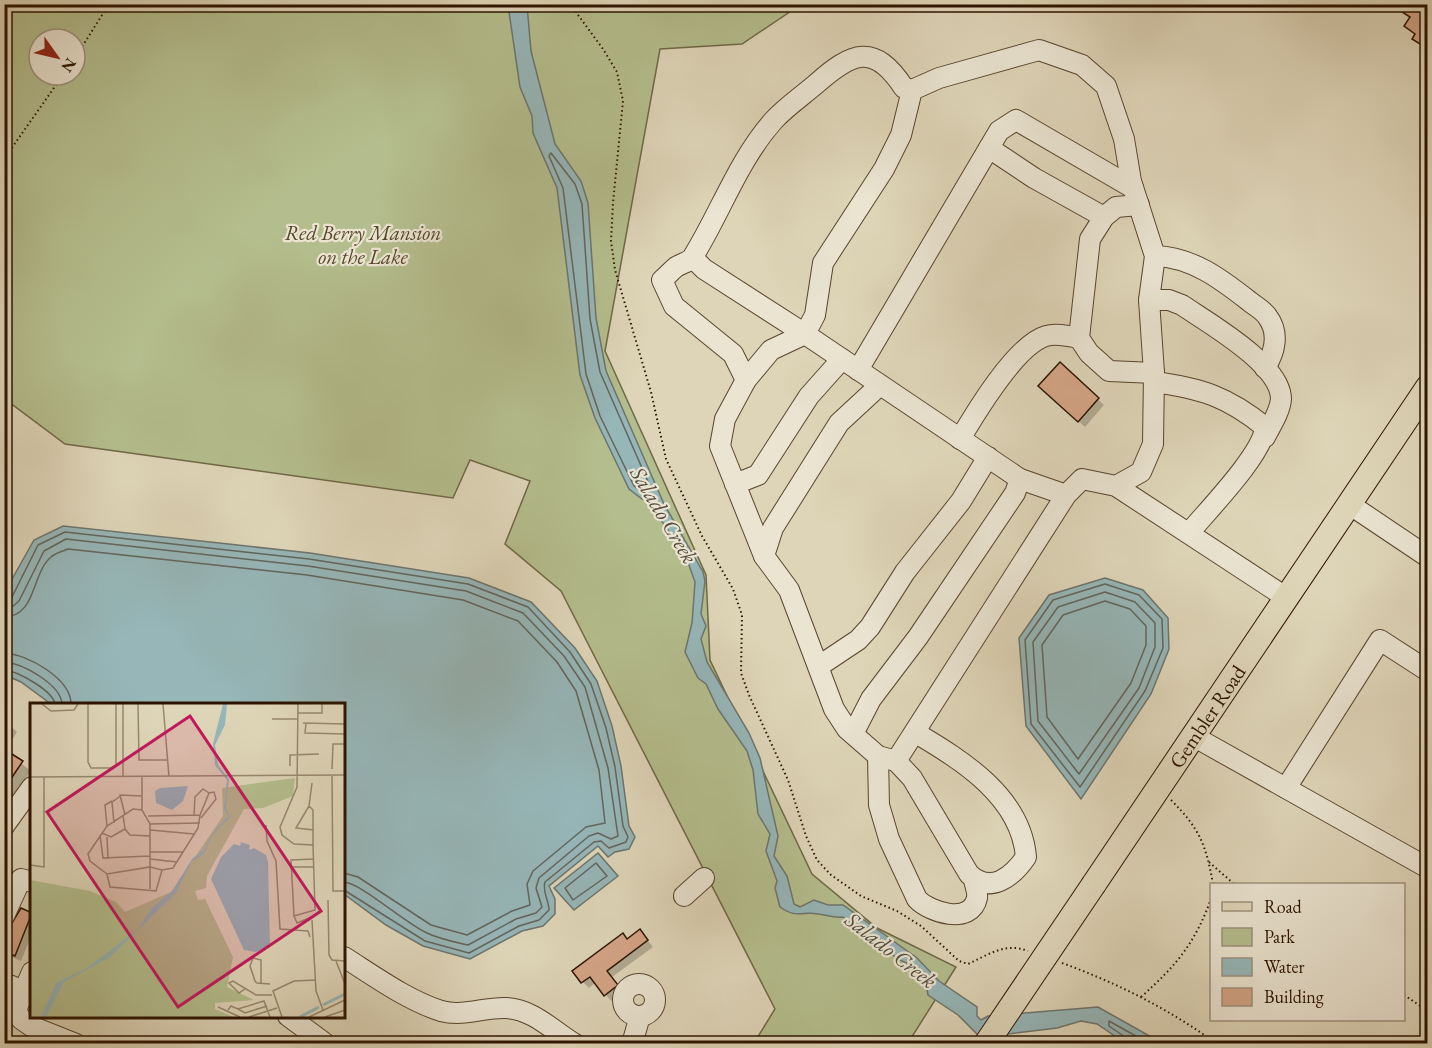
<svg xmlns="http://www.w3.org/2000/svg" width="1432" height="1048" font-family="'EB Garamond',serif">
<rect width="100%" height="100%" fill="#ded5b8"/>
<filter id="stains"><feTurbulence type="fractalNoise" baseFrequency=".00333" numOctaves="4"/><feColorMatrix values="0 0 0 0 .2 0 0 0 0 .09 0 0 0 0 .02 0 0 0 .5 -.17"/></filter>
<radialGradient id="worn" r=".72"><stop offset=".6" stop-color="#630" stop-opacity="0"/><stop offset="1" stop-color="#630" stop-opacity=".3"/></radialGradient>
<!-- green -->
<path fill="#b4bd8d" stroke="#706846" stroke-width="1.5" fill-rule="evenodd" d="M4,5H800L742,44L660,49L605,351L706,575L710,660L812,874L877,928L956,967L908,1043H754L775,1009L561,591L505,544L530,481L470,460L453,498L65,444L5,399ZM39,39H75V75H39Z"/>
<!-- water -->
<g fill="#96b6b8" stroke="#6c756e" stroke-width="1.5">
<path d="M508,5H527L531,51L555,144L581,181L588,203L596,318L606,371L664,504L703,572L705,581L701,614L706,626L701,639L707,662L749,733L760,758L778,836L774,856L787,876L794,904L800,907L814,900L828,905H843L917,958L939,981L977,1007V1016L981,1020L988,1016L1098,1007L1162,1043H1125L1097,1024L1081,1021L1057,1028L984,1037L978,1035L958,1015L928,995L925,978L915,967L900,960L859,932L853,924L843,917C833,918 827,915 818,914C801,911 797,919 780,907L775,888L777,881L766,851L770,834L758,814L753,770L747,751L718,709L706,684L698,678L685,652L692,623L695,582L685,554L653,509L649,499L645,494L642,495V499L629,489L595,418L580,375L557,188L533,133L532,116L520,87Z"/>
<path d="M63,526L310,553L469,578L531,602L575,648L597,681L612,726L621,766L629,826L635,837L629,849L615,852L608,857L598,846L549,886L555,899V914L543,926L522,931L470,959L423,946L386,925L344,894V704H51L21,682L5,675V603L11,581L34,540Z"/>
<path d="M1105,578L1143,590L1168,618L1169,649L1151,694L1081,799L1026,726L1019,638L1049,595Z"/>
<path d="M598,853L618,876L574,910L554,888Z"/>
</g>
<!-- shadow -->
<g fill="#0003">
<path d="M1389,4H1421L1428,9V50L1414,39L1416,35L1406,26L1411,18Z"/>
<path d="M1060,364L1104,405L1085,427L1046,392Z"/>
<path d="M4,720L17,732L5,751L31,771L4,809Z"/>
<path d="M32,914V934L21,961L7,955L4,940Z"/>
<path d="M640,931L653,947L612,977L623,992L611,1001L596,982L589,988L583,982Z"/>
</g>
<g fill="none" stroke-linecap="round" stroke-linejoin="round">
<!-- shore -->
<g stroke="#62655c" stroke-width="1.5">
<path d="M551,153L575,184L582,204L590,319L600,372L649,484L647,488L638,489L634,486L600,416L586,374L563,188L549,156Z"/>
<path d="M1105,584L1139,595L1162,619L1163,648L1145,691L1080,787L1031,724L1025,640L1053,600Z"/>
<path d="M1105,592L1135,602L1155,623V647L1139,688L1079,774L1038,721L1033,642L1058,607Z"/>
<path d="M4,601L12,597L38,545L65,532L309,559L468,584L528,607L570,652L591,684L606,728L615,767L623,826L628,837L626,842L609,848L601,841L594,842L545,882C542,891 549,901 549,910L539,920L519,926L469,953L425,941L344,890"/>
<path d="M1105,601L1130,609L1146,626V645L1131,683L1078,759L1047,717L1042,645L1063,615Z"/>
<path d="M4,608L12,607L19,601L44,551L66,539L308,566L466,591L523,613L564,656L585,687L608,768L618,836L611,839L598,833L589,836L539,878L536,888L542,907L536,913L516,919L468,945C455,942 439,939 427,933C406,924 361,883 344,882"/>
<path d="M4,617C37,616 31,574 51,557C55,553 63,551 68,549L307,575L463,600L518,621L557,662L576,691L599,770L605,823L586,827L533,871L527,884L530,905L512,911L467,935L431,925L358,877L344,873"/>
<path d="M4,653C28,654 71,679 71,704"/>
<path d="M4,662C23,663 61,685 62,704"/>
<path d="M4,670C18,671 53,691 55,704"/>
<path d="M596,863L607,876L573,900L565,888Z"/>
<path d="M1127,1044L1125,1037L1109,1026V1021L1150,1044"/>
</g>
</g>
<!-- building -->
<g fill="#d3a486" stroke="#2d1400" stroke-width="1.5">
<path d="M1390,4H1424L1428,7V49L1412,39L1415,34L1404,26L1410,17Z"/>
<path d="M1060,362L1099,398L1078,422L1038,386Z"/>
<path d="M4,749L23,761L4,789Z"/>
<path d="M21,908L32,913L15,956L4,951V936Z"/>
<path d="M640,929L648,940L607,971L618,985L604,996L590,977L581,983L572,971L623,933L627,939Z"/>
</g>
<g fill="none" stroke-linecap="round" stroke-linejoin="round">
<!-- minor casing -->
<g stroke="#59442e" stroke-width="22">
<g id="minor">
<path d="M989,148L1034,178L1104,217"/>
<path d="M1139,205L1116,207L1104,217L1090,239L1079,338L1089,353L1109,371L1154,373"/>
<path d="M1155,256C1192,257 1221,279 1249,301C1255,306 1263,310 1267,316C1280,333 1275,352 1265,368"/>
<path d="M693,258L704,269L805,334L815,315L823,263L884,169L901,135L912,90L939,78L1039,50L1082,65L1106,86L1124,139L1131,181L1155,256L1149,300L1154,373L1153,444L1141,472L1116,486"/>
<path d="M1149,300H1169L1182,305C1208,323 1281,364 1281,399C1280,412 1271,425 1265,437"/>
<path d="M858,370L999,131L1016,120L1133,188"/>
<path d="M746,380L733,354L674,306L662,280C667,276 671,271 676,267C682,263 691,262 694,255C721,211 739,159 774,120C786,107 802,96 816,84C852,52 874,42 904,88L912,90"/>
<path d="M1154,382C1201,388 1228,397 1265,427C1264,453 1207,511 1189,533"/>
<path d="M960,439C976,412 1016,345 1046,336C1056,333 1069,336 1079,338"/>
<path d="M735,484L758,475L809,396L842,359"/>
<path d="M1066,495L896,761L878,756L847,729L834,709L789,590L764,556L720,446L725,419L746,380L771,350L805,334L1020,479L1066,495L1082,479L1116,486L1287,598"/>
<path d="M1349,504L1428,557"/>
<path d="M764,556L773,528L839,423L880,385"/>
<path d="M819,666L858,640L870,627L905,572L961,501L988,457"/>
<path d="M853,734L871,699L918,637L1015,493L1020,479"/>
<path d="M1193,736L1428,868"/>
<path d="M878,756L879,805L889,839L917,899C929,912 971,926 977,898C978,893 975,885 974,880"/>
<path d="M896,761L912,778L969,874C991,895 1013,876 1026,857C1021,797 963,761 916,733"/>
<path d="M1286,788L1380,640L1428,671"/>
<path d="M4,826L32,787"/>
<path d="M684,896L704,878"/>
<path d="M4,916L21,879L32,882"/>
<path d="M344,957C374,976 407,1000 441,1011C464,1017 484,1007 506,1008C533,1009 553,1031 575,1044"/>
<path d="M32,972L16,1010L21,1019L31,1026L76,1044"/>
<path d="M4,983L24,991"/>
<circle cx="639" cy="1000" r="16"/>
<path d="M288,1016L326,1044"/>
<path d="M632,1044L640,1016"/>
</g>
</g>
<!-- major casing -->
<g stroke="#2d1400" stroke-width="26">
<g id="major">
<path id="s1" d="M1094,884L1428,387"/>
</g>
</g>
<!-- path -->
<g stroke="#2d1400" stroke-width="2" stroke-dasharray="1.5 3" stroke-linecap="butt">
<path d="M570,4L603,49L617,72L623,101L613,203L611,241L615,270L651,392L666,459L702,536L733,589L742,615L741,673L749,695L788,780L806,836L817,860L831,875L861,896L897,911L921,926L959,961L968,964C988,955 1005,942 1028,951"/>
<path d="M75,58L109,4"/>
<path d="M4,159L63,75"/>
<path d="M1171,800C1200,829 1206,845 1213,884"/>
<path d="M1209,862L1234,884"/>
<path d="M1062,963C1117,983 1169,1009 1217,1044"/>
<path d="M1404,995L1428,1011"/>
<path d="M1141,997C1177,965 1196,942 1212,896"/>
</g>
<!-- minor -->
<use href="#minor" stroke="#eae4d1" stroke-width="20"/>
<!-- major -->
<use href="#major" stroke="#ded5b8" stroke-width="24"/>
<!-- major-bridge casing -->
<g stroke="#2d1400" stroke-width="26" stroke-linecap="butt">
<path id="major-bridge" d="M986,1044L1094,884"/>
</g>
<!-- major-bridge -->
<use href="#major-bridge" stroke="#ded5b8" stroke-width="24"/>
</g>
<g text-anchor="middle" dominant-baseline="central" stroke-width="4.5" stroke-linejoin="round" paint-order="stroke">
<!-- park labels -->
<g font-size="21" font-style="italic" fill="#56472a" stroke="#eae4d1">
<text x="363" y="232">Red Berry Mansion<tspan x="363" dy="24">on the Lake</tspan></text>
</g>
<!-- street labels -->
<g font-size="21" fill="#2d1400" stroke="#eae4d1">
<text stroke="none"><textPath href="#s1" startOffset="202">Gembler Road</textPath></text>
</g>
<!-- water labels -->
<g font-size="22" font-style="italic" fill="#524d40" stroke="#eae4d1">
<text transform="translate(664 515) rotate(59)">Salado Creek</text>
<text transform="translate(891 950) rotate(38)">Salado Creek</text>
</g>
</g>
<!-- overview -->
<g transform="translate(30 703)">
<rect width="315" height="315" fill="#ded5b8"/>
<path d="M265,75L263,93L233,105L214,106L177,173L176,185L165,188L168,197L175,196L203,254L197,284L224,297L185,300V306L203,314H0V177L60,188L86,199L95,209L141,189L193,113L192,85Z" fill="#b4bd8d"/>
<path d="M193,1H197L195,22L185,42L188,62L199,76L196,105L200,114L182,133L174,151L162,158L146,190L80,254L34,279L16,314H11L26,280L57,265L107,227L122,205L143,187L162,156L174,147L182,131L198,113L194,106L197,77L185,62L183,41ZM158,83L153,98L142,107L126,100L125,88L130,85ZM211,139L220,142L219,147L224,145L236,152L238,159L240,243L226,249L214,247L181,176L191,154L204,141L210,143Z" fill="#96b6b8"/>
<path fill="none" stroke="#96b6b8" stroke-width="3" d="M293,302L315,291M270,314L289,304"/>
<path fill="none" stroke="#97886e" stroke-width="1.5" d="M12,1L21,8L44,7L48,1M58,1V59L61,65H81L86,62V1M108,1L109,57H138M133,1L139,74M268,1L267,84L250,124L252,132L264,141L283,142L285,207L264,213L261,157L283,156M268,10H292V1M242,16H268M273,20L315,21M276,20L275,30L315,31M260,63V52L289,51M302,66L303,41H315M302,72L303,188H315M0,74L315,72M93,74V1M112,74V107L120,121V164L132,167L143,165L168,125L170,112L118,113M279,103L282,80M112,107L103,106L77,123L58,151L60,158L77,171L120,164V186M95,112L90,92L112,93M164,112L165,94L173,86L179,90L170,112M171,115L186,96L184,89L179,90M84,120L82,99L92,92M120,121L170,120M236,122L237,138L246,158L250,226L278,228L280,234M77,123L75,102L82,98M95,126L100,132L120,133M120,127L164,131M72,130L81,134L95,126L93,112M70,132L73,155L120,153M77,134L78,156M283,142V127L266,125L279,103L283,107V127M120,149H153M120,156L147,159M0,162L14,164V74M260,164H283M77,171L80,184L126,188L132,167M298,197L299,252L302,257L315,258M264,213L267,220L282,214M282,217L286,288L293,307M306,258L315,281M231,281V257L223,255L220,263L225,278L227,280L240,281M215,286L209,290L199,280L203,278L226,292H242M188,304L210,314M208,306L215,310L237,303M198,307L201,303L208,306L234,298L240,314M219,314L247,305M252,314L243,288L264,278L286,277M279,314L315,297M295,314L315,307"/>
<path fill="#c2185b" fill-opacity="0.15" stroke="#c2185b" stroke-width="3" d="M160,13L291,208L148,304L17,109Z"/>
<rect width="315" height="315" fill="none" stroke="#2d1400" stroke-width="3"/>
</g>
<!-- margin -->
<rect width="1432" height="1048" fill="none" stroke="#ded5b8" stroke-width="24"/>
<rect x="6" y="6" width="1420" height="1036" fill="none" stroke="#2d1400" stroke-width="3"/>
<rect x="12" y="12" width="1408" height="1024" fill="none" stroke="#2d1400" stroke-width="1.5"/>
<!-- legend -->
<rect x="1210" y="883" width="195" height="138" fill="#eae4d1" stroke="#9e917d" stroke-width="1.5"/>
<rect x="1222" y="902" width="30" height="9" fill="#ded5b8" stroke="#9e917d" stroke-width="1.5"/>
<text x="1264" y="913" font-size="18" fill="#2d1400">Road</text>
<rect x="1222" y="928" width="30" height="18" fill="#b4bd8d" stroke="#9e917d" stroke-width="1.5"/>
<text x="1264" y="943" font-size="18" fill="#2d1400">Park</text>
<rect x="1222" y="958" width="30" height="18" fill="#96b6b8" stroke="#9e917d" stroke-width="1.5"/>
<text x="1264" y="973" font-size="18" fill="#2d1400">Water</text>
<rect x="1222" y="988" width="30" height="18" fill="#d3a486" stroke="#9e917d" stroke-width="1.5"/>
<text x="1264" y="1003" font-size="18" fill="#2d1400">Building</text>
<!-- north arrow -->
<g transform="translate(57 57) rotate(124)"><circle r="28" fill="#eae4d1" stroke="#9e917d" stroke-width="1.5"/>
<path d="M0-4.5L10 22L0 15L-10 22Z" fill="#8f2418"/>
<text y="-9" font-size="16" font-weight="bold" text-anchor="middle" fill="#2d1400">N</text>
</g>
<rect width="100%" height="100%" filter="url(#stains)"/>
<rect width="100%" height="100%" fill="url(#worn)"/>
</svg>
